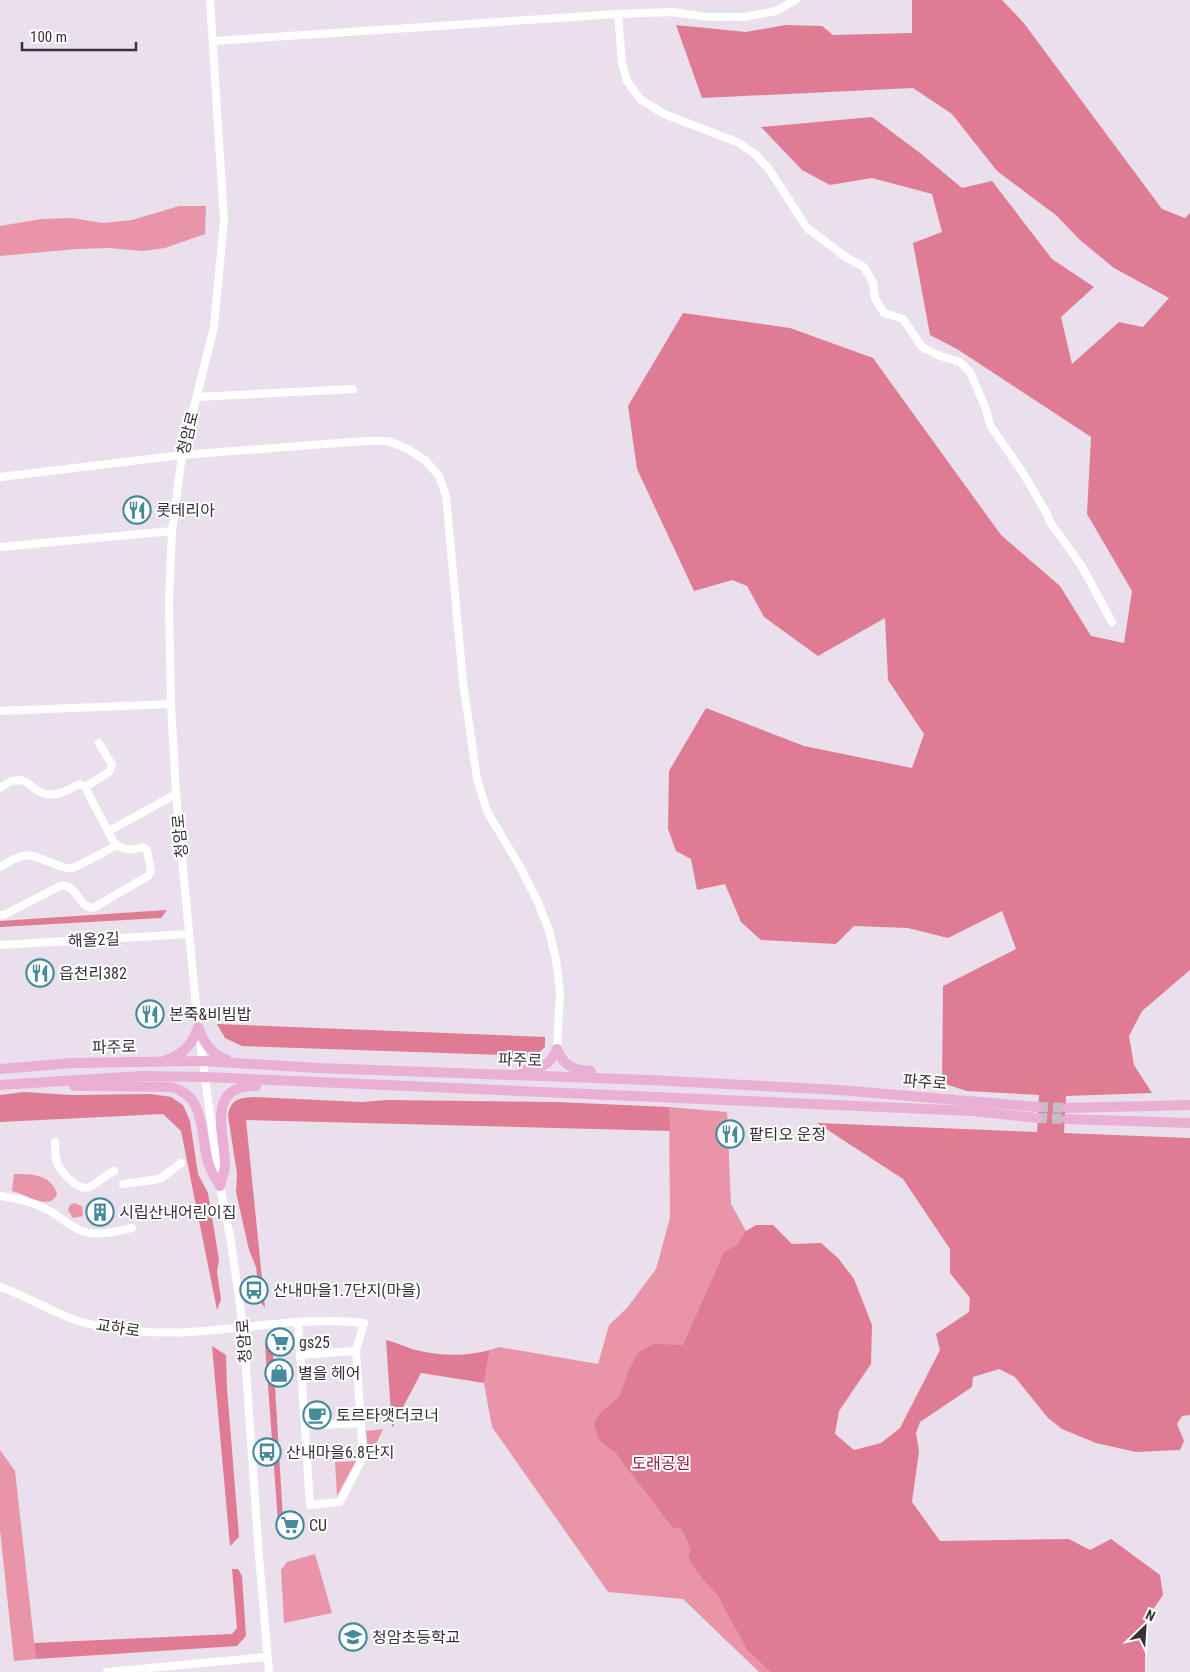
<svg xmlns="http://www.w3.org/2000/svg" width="1190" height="1672" font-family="'Roboto Condensed','Noto Sans KR',sans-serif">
<rect width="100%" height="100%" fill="#eadfec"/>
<!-- green -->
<g fill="#e995a7">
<path d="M179,206H206L205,234L165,248L143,251L109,248L77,249L0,256V226L41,219L72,218L103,223L132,220Z"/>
<path d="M669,1107L727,1112L731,1204L746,1231L809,1672H759L683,1599L608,1592L492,1427L484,1383L490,1350L499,1347L598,1364L609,1325L627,1308L656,1269L670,1218Z"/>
<path d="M14,1174C32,1174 51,1174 57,1194C50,1212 26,1194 12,1191Z"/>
<path d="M74,1203L82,1206L83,1216L73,1218L68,1210L70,1205Z"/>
<path d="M383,1429L369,1459L366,1431Z"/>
<path d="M0,1450L15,1471L36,1659L14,1661L0,1530Z"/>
<path d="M356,1461L337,1496L335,1462Z"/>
<path d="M315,1554L332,1613L284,1623L281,1570L287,1562Z"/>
</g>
<!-- forest -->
<g fill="#df7c93">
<path d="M912,0H1002L1023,22L1162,209L1185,218L1190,213V970L1142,1011L1129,1036L1134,1065L1152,1093L1066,1096L1064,1133L1190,1138V1415L1182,1416L1177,1424L1184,1441L1180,1450L1136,1452L1096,1443L1062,1429L1048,1418L1015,1377L999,1369L973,1377L972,1387L920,1422L916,1433L919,1451L912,1502L940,1541L1069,1539L1090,1550L1111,1539L1160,1575L1163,1595L1145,1621V1672H771L748,1651L718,1596L697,1572L688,1557L691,1549L682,1529L672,1527L615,1452L599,1440L594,1424L600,1413L619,1397L629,1370L638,1353L653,1344L683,1345L724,1252L737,1245L746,1231L756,1225H773L792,1244L821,1243L838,1258L854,1279L872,1325L871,1364L839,1411L835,1434L854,1450L881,1443L900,1428L940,1350L936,1334L969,1312L970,1298L950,1273V1249L903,1179L817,1123L1037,1132L1039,1095L967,1091L942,1083L943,986L1016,949L1002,911L948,938L908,928L854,926L836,944L761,940L741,922L725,884L697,890L691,859L676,851L668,829L669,771L706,708L804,746L912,768L924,734L888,680L885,618L818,656L764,617L747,586L732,580L694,591L637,469L628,406L683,313L790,328L873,358L1001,535L1060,586L1091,636L1124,643L1132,591L1087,514L1091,437L957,349L930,335L913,243L942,232L932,194L872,178L830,185L802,170L761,127L872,117L920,153L962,188L992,181L1052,259L1094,287L1061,317L1072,364L1119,322L1143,327L1169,298L1114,268L1080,240L1057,216L997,171L952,114L913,88L702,98L676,25L746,32L786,25L822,26L833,35L912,33Z"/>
<path d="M167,910L161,918L0,927V921Z"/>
<path d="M217,1024L545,1037V1047L535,1056L242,1046L225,1038Z"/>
<path d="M24,1092L72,1095L151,1094L171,1097L183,1105L190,1121L198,1174L208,1193L219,1260L217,1272L221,1299L217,1310L181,1131L163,1114L0,1122V1095Z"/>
<path d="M253,1097L362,1102L387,1100L556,1102L669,1107L670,1131L246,1120L265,1308L260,1301L256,1267L249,1250L236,1192L237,1174L228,1115C231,1099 239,1098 253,1097Z"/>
<path d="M272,1336L284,1536H279L265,1344Z"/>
<path d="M386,1340C395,1342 403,1346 412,1349C437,1356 466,1357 490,1350L484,1383L421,1373L392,1428Z"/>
<path d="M212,1346L226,1355L227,1388L239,1537L230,1546Z"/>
<path d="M232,1569H238L242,1576L246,1636L237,1646L36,1659L34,1643L232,1634L237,1628Z"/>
</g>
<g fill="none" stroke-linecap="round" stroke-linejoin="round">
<!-- major-tunnel -->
<g stroke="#c6bcc8" stroke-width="10" stroke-dasharray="10 5" stroke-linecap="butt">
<path d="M1038,1107L1067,1108"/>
<path d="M1037,1118L1067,1119"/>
</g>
<!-- minor -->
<g stroke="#fff" stroke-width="8">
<path d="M210,0L224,220L214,327L182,455L172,531L169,600L171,704L176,794L198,1027L220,1186L231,1242L243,1327L259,1556L269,1672"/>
<path d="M618,14L622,63L627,81L640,99L664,114L737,142L754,153L769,169L807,228L847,258L864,267L873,283L875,298L884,313L903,319L922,347L940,356L960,362L970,372L986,409L990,425L1023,473L1047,514L1050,522L1081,565L1112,622"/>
<path d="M214,41L618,14L672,12L708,17H744L776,11L796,0"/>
<path d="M197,397L353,389"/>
<path d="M0,477L182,455L365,441H388L408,449L426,461L439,476L446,496L463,682L477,779L487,811L520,867L537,900L549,930L556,960L560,992L557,1049"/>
<path d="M0,547L172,531"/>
<path d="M0,711L171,704"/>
<path d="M85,787L109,772L112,765L99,743"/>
<path d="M0,788L11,781L22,780C28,783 33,788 38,791C53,799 66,791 80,784L85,787L113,841C122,851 131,851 143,847L147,850L151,871L148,876L93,908C75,905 79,884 60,886L2,916L0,915"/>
<path d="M109,831L176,794"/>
<path d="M0,867C28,850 28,854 57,865C62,867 67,869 72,868C81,866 107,850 117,845"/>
<path d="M0,945L189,934"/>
<path d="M55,1142C55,1148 55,1156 57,1162C61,1172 78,1192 90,1187C98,1183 105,1175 114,1171"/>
<path d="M123,1184L160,1179L181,1163"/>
<path d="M0,1196C17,1198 33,1202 48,1210C61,1217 71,1228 85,1232C100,1236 117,1231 132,1228"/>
<path d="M0,1287C25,1295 48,1310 73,1319C92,1326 113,1329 133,1331C211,1339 287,1314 364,1323L356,1351L363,1457L340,1502L310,1505L298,1322"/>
<path d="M300,1355L356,1351"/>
<path d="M306,1426L360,1423"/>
<path d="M107,1672L267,1657"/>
</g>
<!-- major -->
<g stroke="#e9b0d3" stroke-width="10">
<path d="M198,1027C204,1043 211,1054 227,1060"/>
<path d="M557,1049C563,1066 574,1070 591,1071"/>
<path d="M166,1060C183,1055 193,1044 198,1027"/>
<path d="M0,1069L72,1063L202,1061L319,1068L650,1080L839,1090L1038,1107"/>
<path d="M523,1070C539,1070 551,1065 557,1049"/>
<path d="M0,1085L142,1076L204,1077L972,1111L1037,1118"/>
<path d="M74,1086L171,1087C208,1096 199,1137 209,1165C211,1172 216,1179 220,1186"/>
<path d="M1067,1108L1190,1105"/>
<path d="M1067,1119L1190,1123"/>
<path d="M220,1186C222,1179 225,1171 225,1163C224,1132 206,1085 256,1086"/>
</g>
</g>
<!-- icons -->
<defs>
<g id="restaurant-ring" transform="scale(1.4375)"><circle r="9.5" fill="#fff" stroke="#478a99" stroke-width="1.5"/><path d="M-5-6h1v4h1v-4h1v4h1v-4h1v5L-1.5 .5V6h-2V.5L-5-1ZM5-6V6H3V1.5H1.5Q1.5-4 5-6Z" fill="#478a99"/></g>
<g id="building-ring" transform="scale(1.4375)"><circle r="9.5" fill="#fff" stroke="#478a99" stroke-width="1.5"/><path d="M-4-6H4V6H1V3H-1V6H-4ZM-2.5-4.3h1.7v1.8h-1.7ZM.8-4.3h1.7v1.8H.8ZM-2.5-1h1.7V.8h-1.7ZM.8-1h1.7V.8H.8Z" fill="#478a99"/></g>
<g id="bus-ring" transform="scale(1.4375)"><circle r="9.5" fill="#fff" stroke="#478a99" stroke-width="1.5"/><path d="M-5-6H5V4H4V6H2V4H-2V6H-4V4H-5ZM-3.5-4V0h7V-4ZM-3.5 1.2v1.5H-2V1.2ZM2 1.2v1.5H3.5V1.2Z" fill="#478a99"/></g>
<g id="supermarket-ring" transform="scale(1.4375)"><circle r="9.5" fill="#fff" stroke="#478a99" stroke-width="1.5"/><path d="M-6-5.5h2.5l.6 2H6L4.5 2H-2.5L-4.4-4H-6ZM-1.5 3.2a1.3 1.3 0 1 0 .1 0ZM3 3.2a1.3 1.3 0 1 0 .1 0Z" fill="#478a99"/></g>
<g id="shop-ring" transform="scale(1.4375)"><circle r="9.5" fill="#fff" stroke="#478a99" stroke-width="1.5"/><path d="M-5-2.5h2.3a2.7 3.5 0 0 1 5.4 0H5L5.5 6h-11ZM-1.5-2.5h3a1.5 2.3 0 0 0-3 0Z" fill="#478a99"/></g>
<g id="cafe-ring" transform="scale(1.4375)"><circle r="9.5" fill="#fff" stroke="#478a99" stroke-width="1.5"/><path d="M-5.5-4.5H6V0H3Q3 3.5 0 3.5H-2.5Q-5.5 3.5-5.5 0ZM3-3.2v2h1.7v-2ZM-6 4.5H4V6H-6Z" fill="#478a99"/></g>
<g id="school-ring" transform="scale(1.4375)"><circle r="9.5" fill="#fff" stroke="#478a99" stroke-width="1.5"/><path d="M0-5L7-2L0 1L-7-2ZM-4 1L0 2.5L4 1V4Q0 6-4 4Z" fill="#478a99"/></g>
</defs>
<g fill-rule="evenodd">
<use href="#restaurant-ring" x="137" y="510"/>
<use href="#restaurant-ring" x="40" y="973"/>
<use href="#restaurant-ring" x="150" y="1014"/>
<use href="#restaurant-ring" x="730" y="1134"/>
<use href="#building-ring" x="100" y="1212"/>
<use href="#bus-ring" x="254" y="1290"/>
<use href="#supermarket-ring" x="280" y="1342"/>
<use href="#shop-ring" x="279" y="1373"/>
<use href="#cafe-ring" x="317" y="1415"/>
<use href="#bus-ring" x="267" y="1452"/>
<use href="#supermarket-ring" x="290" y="1525"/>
<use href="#school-ring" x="353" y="1637"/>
</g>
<g text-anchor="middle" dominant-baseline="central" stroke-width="4" stroke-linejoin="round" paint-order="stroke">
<!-- street labels -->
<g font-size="16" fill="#363237" stroke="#fff">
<text transform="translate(188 433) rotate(-76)">청암로</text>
<text transform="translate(180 836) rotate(-95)">청암로</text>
<text transform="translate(94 940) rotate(-3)">해올2길</text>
<text transform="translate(114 1047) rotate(-1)">파주로</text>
<text transform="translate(520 1060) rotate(2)">파주로</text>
<text transform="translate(925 1082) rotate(5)">파주로</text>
<text transform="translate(118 1328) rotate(9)">교하로</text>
<text transform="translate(244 1341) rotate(-94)">청암로</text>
</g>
<!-- poi labels -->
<g font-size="16" fill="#363237" stroke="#fff" text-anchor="start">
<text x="156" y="510">롯데리아</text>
<text x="59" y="973">읍천리382</text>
<text x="169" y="1014">본죽&amp;비빔밥</text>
<text x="749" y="1134">팥티오 운정</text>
<text x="119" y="1212">시립산내어린이집</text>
<text x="273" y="1290">산내마을1.7단지(마을)</text>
<text x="299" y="1342">gs25</text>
<text x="298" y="1373">별을 헤어</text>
<text x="336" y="1415">토르타앳더코너</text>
<text x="286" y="1452">산내마을6.8단지</text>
<text x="309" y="1525">CU</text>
<text x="372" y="1637">청암초등학교</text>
</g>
<!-- park labels -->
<g font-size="16" fill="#911b45" stroke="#fff">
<text x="661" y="1463">도래공원</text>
</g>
</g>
<!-- north arrow -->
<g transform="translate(1145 1627) rotate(25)" stroke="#ffffff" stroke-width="4" paint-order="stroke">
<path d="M0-4L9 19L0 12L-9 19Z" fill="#363237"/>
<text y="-8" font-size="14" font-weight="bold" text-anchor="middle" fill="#363237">N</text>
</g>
<!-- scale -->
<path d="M22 42v8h114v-8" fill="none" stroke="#363237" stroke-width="2.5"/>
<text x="30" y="42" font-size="15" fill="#363237" stroke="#ffffff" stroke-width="4" paint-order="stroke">100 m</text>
</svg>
